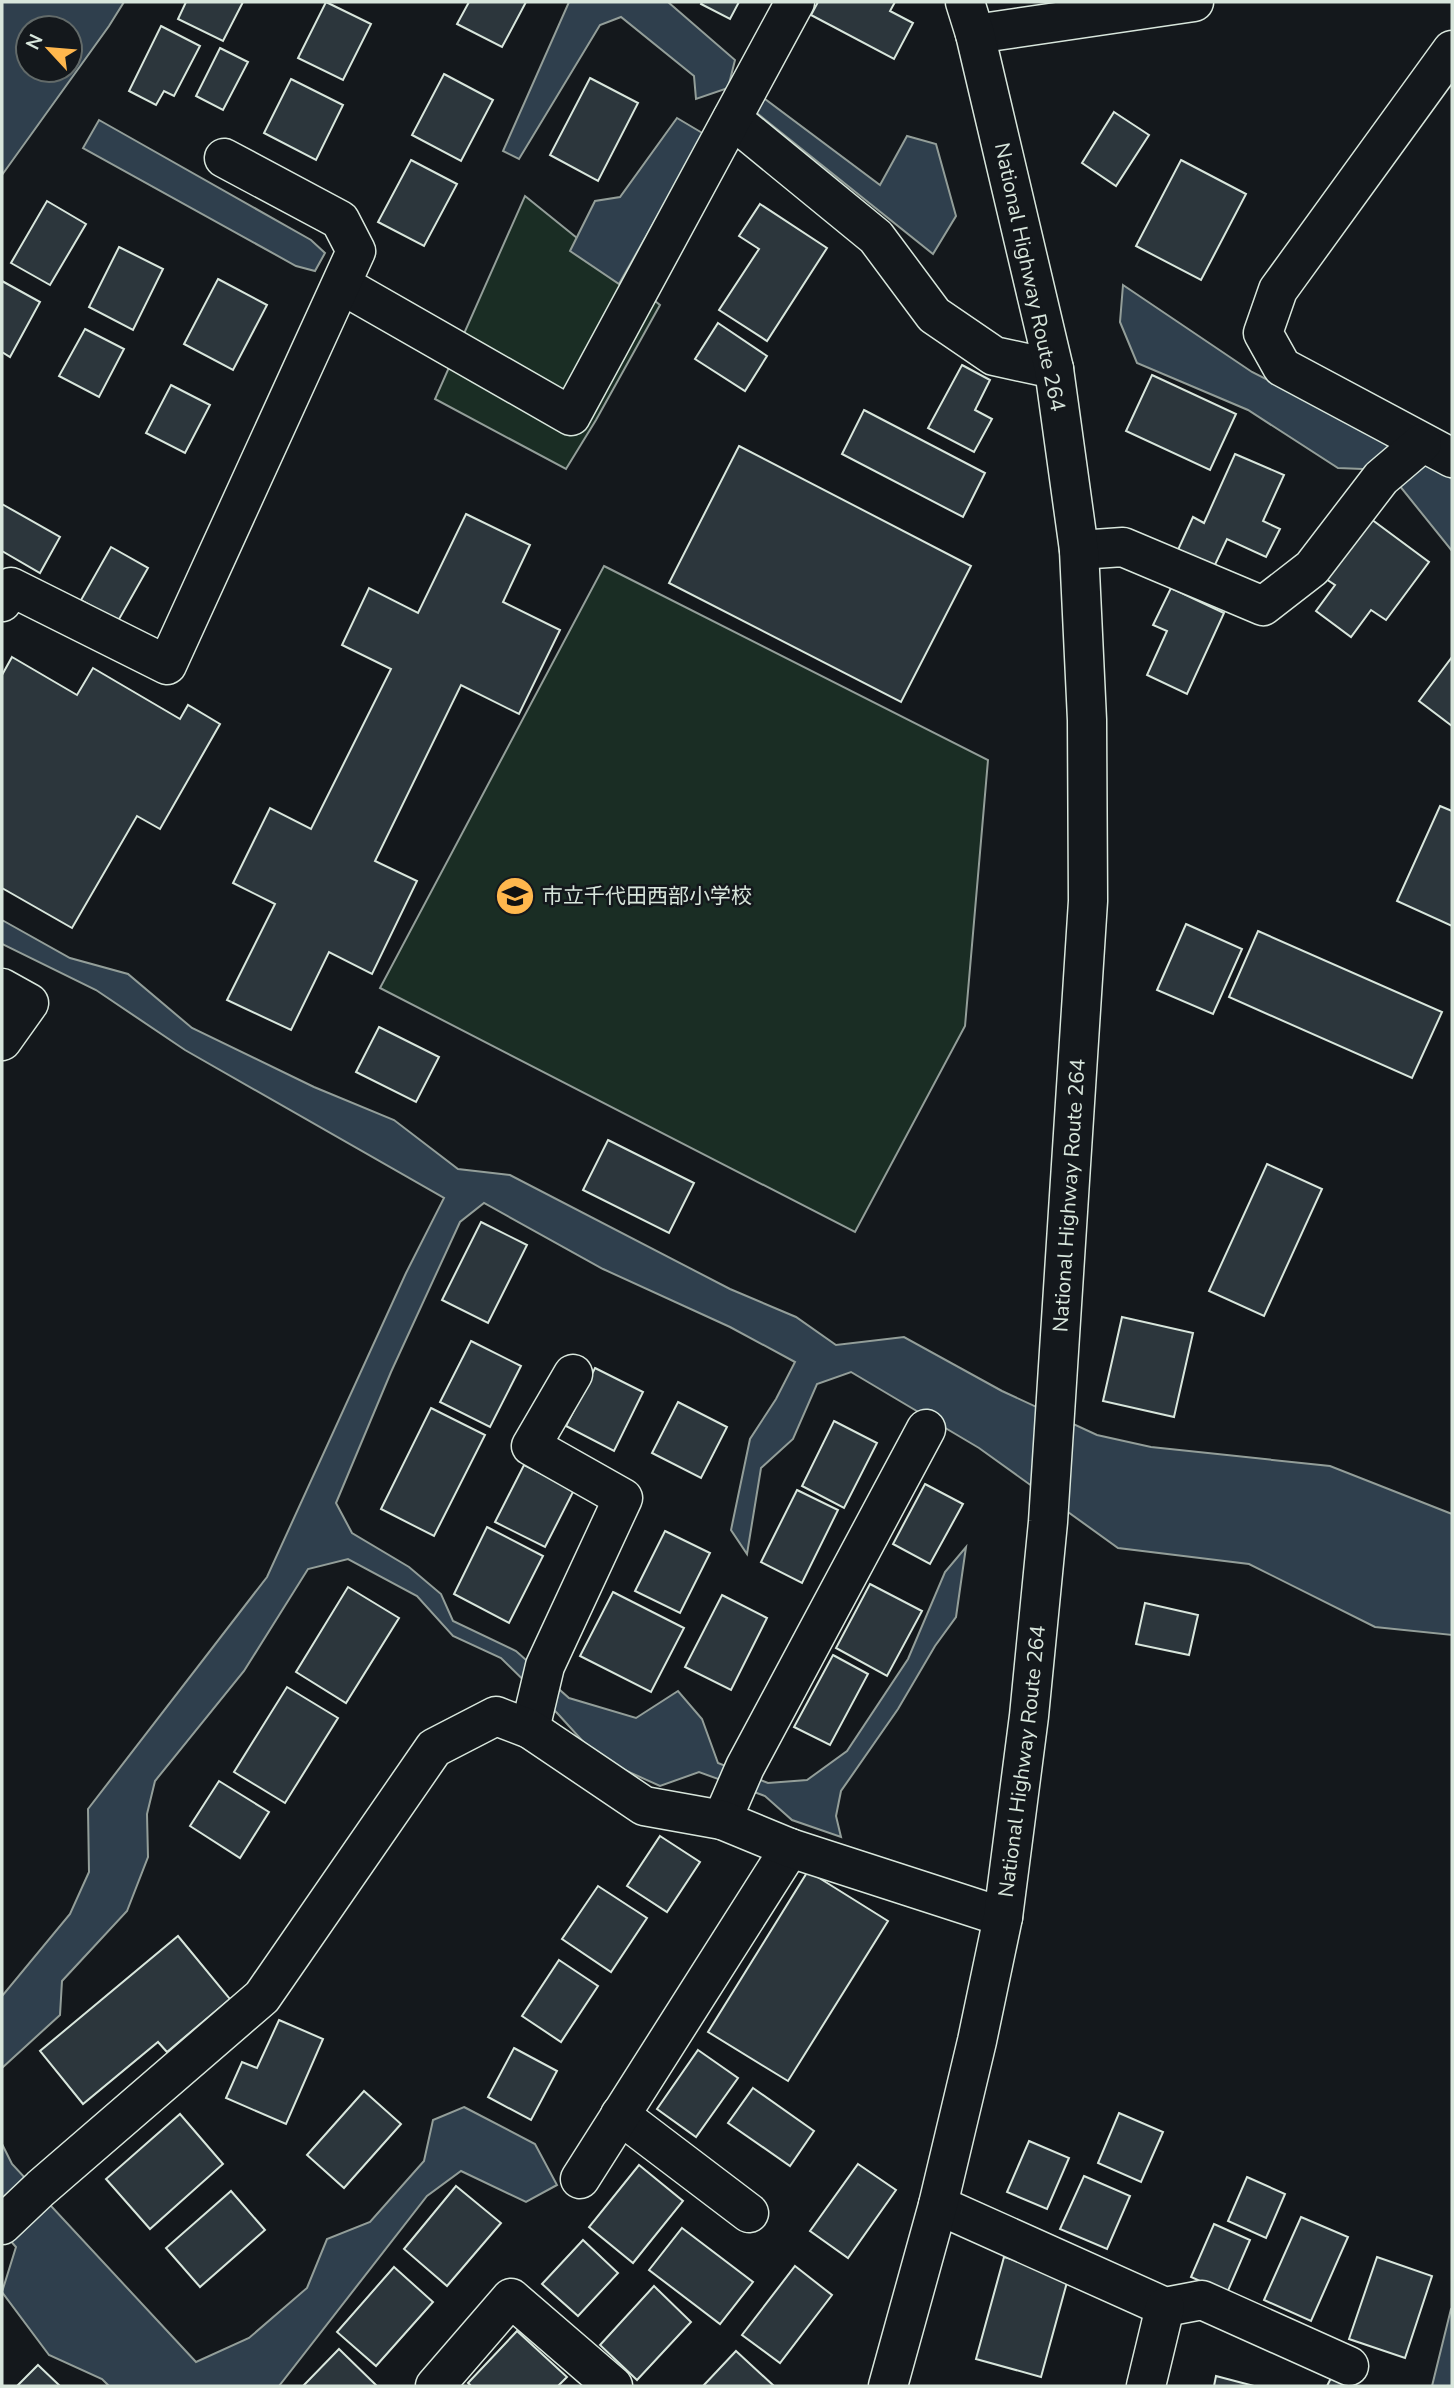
<svg xmlns="http://www.w3.org/2000/svg" width="1454" height="2388" font-family="'Nunito Sans','Noto Sans JP',sans-serif">
<rect width="100%" height="100%" fill="#14181c"/>
<!-- green -->
<g fill="#1a2d24" stroke="#939e99" stroke-width="2">
<path d="M525,196L660,305L596,420L566,469L435,399Z"/>
<path d="M604,566L988,760L965,1026L855,1232L380,988Z"/>
</g>
<!-- water -->
<g fill="#2f3f4d" stroke="#939e99" stroke-width="2" fill-rule="evenodd">
<path d="M2,2H124L109,26L2,175ZM28,28H70V70H28Z"/>
<path d="M569,2H668L735,60L728,88L696,99L694,76L621,17L600,25L519,159L503,151Z"/>
<path d="M761,96L880,185L907,136L936,144L956,216L933,254L753,110Z"/>
<path d="M677,118L704,134L619,284L570,251L595,201L620,197Z"/>
<path d="M99,120L311,240L325,253L315,271L296,266L83,148Z"/>
<path d="M1123,285L1252,372L1434,465L1452,479V551L1387,470L1338,468L1248,410L1137,363L1120,322Z"/>
<path d="M2,920L70,958L128,974L192,1028L314,1087L394,1120L458,1169L510,1175L730,1289L796,1317L836,1345L904,1337L1002,1391L1097,1435L1151,1447L1330,1466L1452,1514V1635L1375,1627L1249,1564L1118,1548L979,1448L851,1372L817,1384L793,1439L761,1468L747,1554L731,1530L750,1439L776,1399L795,1362L730,1327L603,1269L484,1203L460,1222L391,1372L336,1503L352,1533L409,1567L441,1594L453,1621L516,1651L569,1698L636,1718L678,1691L702,1719L718,1763L768,1783L807,1780L847,1751L908,1659L945,1572L966,1547L956,1617L935,1646L898,1709L841,1791L836,1816L841,1837L792,1820L765,1796L699,1772L660,1786L598,1758L558,1714L501,1658L453,1636L417,1596L348,1559L308,1569L244,1671L155,1781L147,1814L148,1857L127,1911L62,1981L60,2015L2,2068V1996L70,1914L89,1872L88,1809L267,1577L406,1273L444,1198L185,1050L96,990L2,944Z"/>
<path d="M464,2107L535,2144L557,2185L526,2202L461,2171L427,2196L279,2386H109L102,2379L49,2355L2,2292L16,2247L2,2231V2144L12,2164L196,2362L249,2338L307,2288L327,2239L370,2222L424,2161L433,2120Z"/>
<path d="M1452,2308V2386H1432L1451,2309Z"/>
</g>
<!-- building -->
<g fill="#2c363c" stroke="#d8e6dc" stroke-width="2">
<path d="M186,2H243L223,41L178,19Z"/>
<path d="M326,2L371,24L343,80L298,58Z"/>
<path d="M469,2H526L502,47L457,24Z"/>
<path d="M702,2H739L730,19L701,4Z"/>
<path d="M818,2H895L890,11L913,23L894,59L811,15Z"/>
<path d="M161,26L200,46L174,96L164,91L156,105L129,91Z"/>
<path d="M220,48L248,62L223,110L196,96Z"/>
<path d="M444,74L493,100L461,161L412,135Z"/>
<path d="M590,78L638,103L598,181L550,155Z"/>
<path d="M291,79L343,105L316,160L264,133Z"/>
<path d="M1114,112L1149,135L1116,186L1082,163Z"/>
<path d="M411,160L457,184L424,246L378,222Z"/>
<path d="M1181,160L1246,194L1201,280L1136,246Z"/>
<path d="M47,201L86,224L50,285L11,263Z"/>
<path d="M760,204L827,248L767,341L719,310L759,249L739,236Z"/>
<path d="M119,247L163,269L133,330L89,307Z"/>
<path d="M218,279L267,305L233,370L184,344Z"/>
<path d="M2,281L40,302L10,357L2,352Z"/>
<path d="M718,323L767,356L745,391L695,359Z"/>
<path d="M85,329L124,349L99,397L59,376Z"/>
<path d="M962,365L990,380L975,410L992,419L974,452L928,428Z"/>
<path d="M1152,375L1236,414L1210,470L1126,431Z"/>
<path d="M171,385L210,405L185,453L146,433Z"/>
<path d="M864,410L985,473L963,517L842,454Z"/>
<path d="M739,446L971,566L901,702L669,583Z"/>
<path d="M1235,454L1284,475L1263,521L1280,529L1266,557L1227,539L1213,569L1177,552L1193,517L1204,523Z"/>
<path d="M2,504L60,537L40,573L2,551Z"/>
<path d="M466,514L530,545L503,602L560,630L519,714L461,685L375,861L417,881L372,974L329,952L291,1030L227,1000L275,904L233,883L270,808L311,829L391,669L342,645L369,588L418,613Z"/>
<path d="M1371,519L1429,562L1386,620L1371,610L1351,637L1316,611L1335,585L1326,579Z"/>
<path d="M111,547L148,568L118,621L81,600Z"/>
<path d="M1171,588L1224,613L1187,694L1147,675L1167,631L1153,625Z"/>
<path d="M12,657L77,695L93,668L180,719L188,705L220,724L160,829L137,816L72,928L2,888V675Z"/>
<path d="M1452,657V726L1419,701Z"/>
<path d="M1440,806L1452,811V926L1397,901Z"/>
<path d="M1186,924L1242,949L1213,1014L1157,990Z"/>
<path d="M1258,931L1442,1012L1412,1078L1229,997Z"/>
<path d="M379,1027L439,1057L416,1102L356,1072Z"/>
<path d="M608,1140L694,1183L669,1233L583,1190Z"/>
<path d="M1267,1164L1322,1189L1264,1316L1209,1291Z"/>
<path d="M481,1222L527,1245L488,1323L442,1300Z"/>
<path d="M1122,1317L1193,1333L1174,1417L1103,1401Z"/>
<path d="M471,1341L521,1366L490,1427L440,1402Z"/>
<path d="M595,1368L643,1392L614,1451L566,1426Z"/>
<path d="M678,1402L727,1427L701,1478L652,1453Z"/>
<path d="M431,1408L485,1435L434,1536L381,1509Z"/>
<path d="M834,1421L877,1443L844,1508L802,1486Z"/>
<path d="M524,1465L574,1490L545,1547L495,1522Z"/>
<path d="M925,1484L963,1504L930,1564L893,1544Z"/>
<path d="M797,1490L838,1510L802,1583L761,1562Z"/>
<path d="M487,1527L543,1556L509,1623L454,1594Z"/>
<path d="M665,1531L710,1553L680,1613L635,1591Z"/>
<path d="M870,1584L922,1611L887,1676L836,1648Z"/>
<path d="M348,1587L399,1618L346,1703L296,1672Z"/>
<path d="M613,1592L684,1628L651,1692L580,1656Z"/>
<path d="M722,1595L767,1618L731,1690L685,1667Z"/>
<path d="M1145,1603L1198,1615L1189,1655L1136,1644Z"/>
<path d="M833,1655L868,1674L830,1745L794,1727Z"/>
<path d="M287,1687L338,1718L285,1803L234,1772Z"/>
<path d="M219,1781L269,1812L240,1858L190,1826Z"/>
<path d="M660,1836L700,1862L667,1912L627,1886Z"/>
<path d="M808,1871L888,1921L788,2081L708,2032Z"/>
<path d="M598,1886L647,1918L611,1972L562,1939Z"/>
<path d="M178,1936L230,1999L167,2052L158,2042L83,2104L40,2051Z"/>
<path d="M559,1960L598,1986L561,2042L522,2016Z"/>
<path d="M279,2020L323,2039L286,2124L226,2098L242,2062L257,2068Z"/>
<path d="M514,2048L557,2071L531,2120L488,2097Z"/>
<path d="M698,2050L738,2078L696,2137L657,2109Z"/>
<path d="M753,2088L814,2131L790,2166L728,2123Z"/>
<path d="M364,2091L401,2124L344,2188L307,2155Z"/>
<path d="M1119,2113L1163,2132L1141,2182L1098,2163Z"/>
<path d="M180,2114L223,2164L150,2229L106,2179Z"/>
<path d="M1029,2141L1069,2158L1047,2209L1007,2192Z"/>
<path d="M858,2164L896,2190L848,2258L810,2231Z"/>
<path d="M639,2165L683,2201L633,2263L589,2227Z"/>
<path d="M1084,2176L1130,2196L1107,2249L1060,2229Z"/>
<path d="M1247,2177L1285,2194L1266,2238L1228,2221Z"/>
<path d="M456,2186L501,2223L447,2286L404,2249Z"/>
<path d="M231,2191L265,2230L200,2287L166,2248Z"/>
<path d="M1301,2217L1348,2237L1311,2321L1264,2300Z"/>
<path d="M1214,2224L1250,2240L1227,2293L1191,2277Z"/>
<path d="M682,2228L753,2282L720,2324L649,2270Z"/>
<path d="M583,2240L618,2273L578,2316L542,2284Z"/>
<path d="M1004,2257L1069,2275L1041,2377L976,2359Z"/>
<path d="M1377,2257L1432,2276L1405,2358L1349,2339Z"/>
<path d="M795,2266L832,2295L780,2363L742,2335Z"/>
<path d="M394,2267L433,2302L376,2366L337,2332Z"/>
<path d="M654,2286L691,2322L637,2380L600,2345Z"/>
<path d="M517,2331L567,2377L558,2386H471L468,2383Z"/>
<path d="M339,2349L377,2386H303Z"/>
<path d="M736,2351L774,2386H703Z"/>
<path d="M38,2365L60,2386H17Z"/>
<path d="M1216,2376L1254,2386H1214Z"/>
<path d="M1331,2378L1348,2386H1327Z"/>
</g>
<g fill="none" stroke-linecap="round" stroke-linejoin="round">
<!-- minor casing -->
<g stroke="#d8e6dc" stroke-width="41">
<g id="minor">
<path d="M1452,50L1278,290L1263,333L1282,367L1452,458"/>
<path d="M732,119L876,237L934,315L994,356L1054,369"/>
<path d="M342,285L571,416L795,2"/>
<path d="M1079,550L1123,547L1263,606L1312,568L1381,478L1422,443"/>
<path d="M2,602L11,587L167,665L356,251L340,220L224,158"/>
<path d="M2,988L29,1003L2,1041"/>
<path d="M530,1729L545,1666L623,1498L531,1446L573,1374"/>
<path d="M722,1820L745,1767L926,1429"/>
<path d="M620,2115L749,2213"/>
<path d="M580,2179L790,1848"/>
<path d="M938,2205L1165,2307L1202,2300L1349,2366"/>
<path d="M2,2225L41,2188L262,1997L434,1748L496,1716L530,1729L644,1806L722,1820L790,1848L1003,1917"/>
<path d="M435,2386L511,2298L613,2386"/>
<path d="M1146,2386L1165,2307"/>
</g>
</g>
<!-- major casing -->
<g stroke="#d8e6dc" stroke-width="41">
<path id="major" d="M975,34L1194,2"/>
</g>
<!-- highway casing -->
<g stroke="#d8e6dc" stroke-width="41">
<g id="highway">
<path id="s1" d="M888,2386L938,2205L977,2041L1003,1917L1029,1716L1048,1522L1088,901L1087,720L1079,550L1054,369L975,34L965,2"/>
</g>
</g>
<!-- minor -->
<use href="#minor" stroke="#14181c" stroke-width="38"/>
<!-- major -->
<use href="#major" stroke="#14181c" stroke-width="38"/>
<!-- highway -->
<use href="#highway" stroke="#14181c" stroke-width="38"/>
</g>
<!-- icons -->
<defs>
<g id="school-disc" transform="scale(2.0125)"><circle r="9.5" fill="#ffb74d" stroke="#14181c"/><path d="M0-5L7-2L0 1L-7-2ZM-4 1L0 2.5L4 1V4Q0 6-4 4Z" fill="#111"/></g>
</defs>
<g fill-rule="evenodd">
<use href="#school-disc" x="515" y="896"/>
</g>
<g text-anchor="middle" dominant-baseline="central" stroke-width="5" stroke-linejoin="round" paint-order="stroke">
<!-- street labels -->
<g font-size="21" fill="#d8e6dc" stroke="#14181c">
<text transform="translate(1030 277) rotate(78)">National Highway Route 264</text>
<text stroke="none"><textPath href="#s1" startOffset="1208">National Highway Route 264</textPath></text>
<text stroke="none"><textPath href="#s1" startOffset="640">National Highway Route 264</textPath></text>
</g>
<!-- poi labels -->
<g font-size="21" fill="#d8e6dc" stroke="#14181c" text-anchor="start">
<text x="542" y="896">市立千代田西部小学校</text>
</g>
</g>
<!-- border -->
<rect width="1454" height="2388" fill="none" stroke="#d8e6dc" stroke-width="7"/>
<!-- north arrow -->
<g transform="translate(49 49) rotate(296)"><circle r="33" fill="#14181c" stroke="#626a69" stroke-width="2"/>
<path d="M0-5L12 26L0 18L-12 26Z" fill="#ffb74d"/>
<text y="-10" font-size="19" font-weight="bold" text-anchor="middle" fill="#d8e6dc">N</text>
</g>
</svg>
